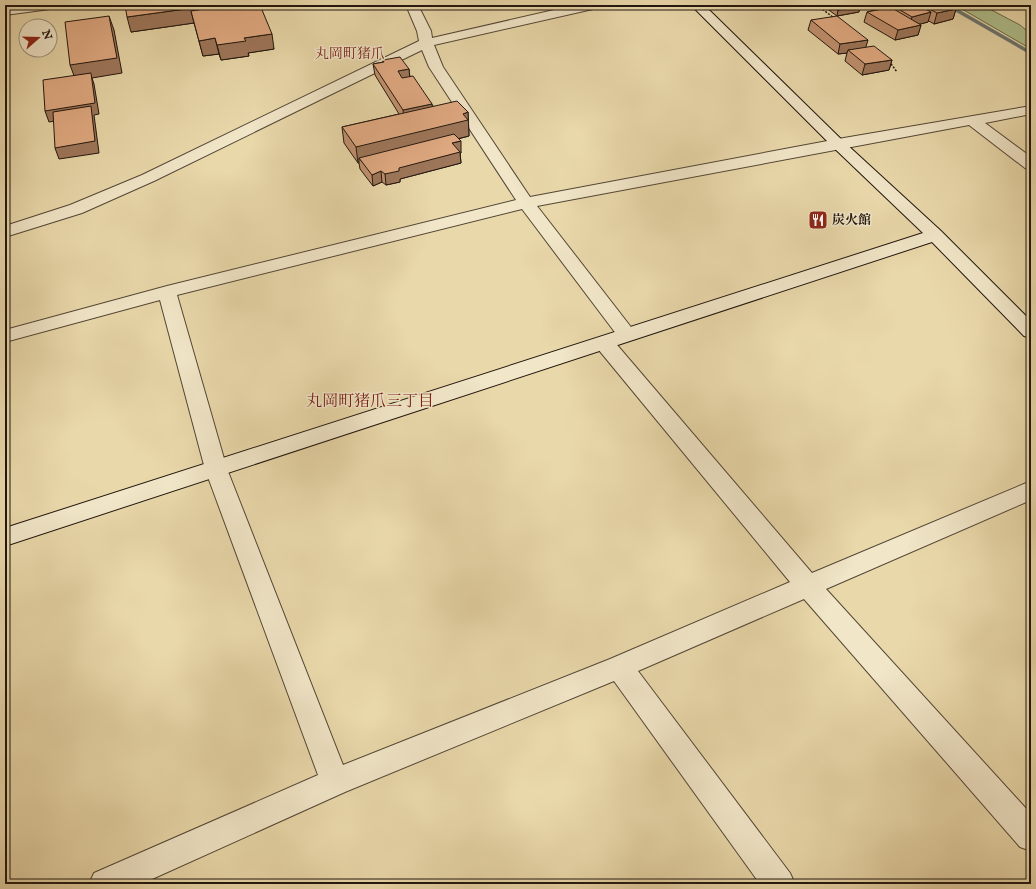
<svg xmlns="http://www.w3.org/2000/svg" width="1036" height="889" font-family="'IM FELL English','Noto Serif JP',serif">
<rect width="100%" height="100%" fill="#e9d8aa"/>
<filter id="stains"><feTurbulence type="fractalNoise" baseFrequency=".005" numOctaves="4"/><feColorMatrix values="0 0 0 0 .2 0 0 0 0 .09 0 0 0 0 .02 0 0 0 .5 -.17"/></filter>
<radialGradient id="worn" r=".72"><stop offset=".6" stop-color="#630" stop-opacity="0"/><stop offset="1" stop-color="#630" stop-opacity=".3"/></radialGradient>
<!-- green -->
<path fill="#b0c08d" stroke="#686b4e" d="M955,5H982L1020,25L1031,34V49Z"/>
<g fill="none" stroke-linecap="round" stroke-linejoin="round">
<!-- stream -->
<path fill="#6b7772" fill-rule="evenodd" d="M944,5H951L1031,51V55Z"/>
<!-- street casing -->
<g stroke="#534635" stroke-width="2">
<g id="street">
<path d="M22,5H56L54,8L50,9L5,15V7Z"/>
<path d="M406,5H418L431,31L432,38L576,5H599L597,8L593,9L434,45L443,67L530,197L838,139L1031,106V114L985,123L1031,157V170L1025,168L969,125L537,206L634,331L637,335L634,339L627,341L620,339L522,209L177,295L227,469L343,765L610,659L790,582L598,349L595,344L598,339L605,338L612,339L812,573L1031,481V500L826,589L1031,814V851L1020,847L804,599L638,671L790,873L795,884H760L614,681L345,792L141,884H89L94,873L318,775L205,469L160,300L5,342V330L167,286L516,200L429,67L422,50L154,181L82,213L5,237V226L70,205L142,175L419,41L417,31Z"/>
</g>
</g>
<!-- secondary casing -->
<g stroke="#21160e" stroke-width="2">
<path id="secondary" d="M691,5H704L843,141L941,231L1031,321V338L1024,336L932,242L5,546V528L923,233L833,147Z"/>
</g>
<!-- path -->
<g stroke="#21160e" stroke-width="1.5" stroke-dasharray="2 1.5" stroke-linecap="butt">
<path d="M817,5L834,18"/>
<path d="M889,61L897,72"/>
</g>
<!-- street -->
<use href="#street" fill="#f1e6c8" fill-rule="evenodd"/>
<!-- secondary -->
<use href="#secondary" fill="#f1e6c8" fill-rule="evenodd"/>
</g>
<!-- wall -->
<g fill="#c29270" stroke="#21160e">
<path d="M222,5H260L274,49L248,53L249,56L221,60L219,54L203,56L194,23L131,32L216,7L223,6Z"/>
<path d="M827,5H858L859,12L837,16L826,8Z"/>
<path d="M877,5H949L956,9L953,19L934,24L929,21L928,22L920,24L921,25L918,35L895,40L864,22L867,12L879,9L877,8Z"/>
<path d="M1025,5H1031V11L1024,8Z"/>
<path d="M811,20L865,48L892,60L889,70L862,75L845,61L847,53L838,54L808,30Z"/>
<path d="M383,60L409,69L410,77L432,104V106L468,112L469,136L458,139L461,153H460L461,163L400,179V182L386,185L382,182L373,186L360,169L359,163H358L344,143L342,127L399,114L375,75L373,64L383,62Z"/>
</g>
<!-- shaded-wall -->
<g fill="#9e775b" stroke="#21160e">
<path d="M215,5L219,20L191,11L194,23L131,32L127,17Z"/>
<path d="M860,7L859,12L837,16L838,10Z"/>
<path d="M956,9L953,19L934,24L937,13Z"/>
<path d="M931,12L928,22L909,27L912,17Z"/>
<path d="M109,16L114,30L122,73L92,78L94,84L99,114L94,115L99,153L59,159L55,148L92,115L49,122L45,111L76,81L70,65Z"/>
<path d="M921,25L918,35L895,40L898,30Z"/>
<path d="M272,34L274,49L248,53L249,56L221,60L217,45L244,38Z"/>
<path d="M215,38L219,54L203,56L199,41Z"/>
<path d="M868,40L865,50H848L847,53L838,54L840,44Z"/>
<path d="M892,60L889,70L862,75L865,64Z"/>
<path d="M409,69L410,80L399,82L398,71Z"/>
<path d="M432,104L433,115L404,121L403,110Z"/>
<path d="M468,112L469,136L362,162L359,158V163H358L356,147L463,114Z"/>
<path d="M461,141V153H460L461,163L400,179V182L386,185L385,174L452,143Z"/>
<path d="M381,171L382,182L373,186L372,175Z"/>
</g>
<!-- building -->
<g fill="#e1aa82" stroke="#21160e">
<path d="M125,5H215L127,17Z"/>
<path d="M224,5H260L272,34L244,38L246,41L217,45L215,38L199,41L191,11L224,6Z"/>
<path d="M831,5H858L860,7L838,10Z"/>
<path d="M883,5H918L931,12L912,17L895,7L892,8L921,25L898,30L867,12L887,8Z"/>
<path d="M922,5H949L956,9L937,13Z"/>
<path d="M109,16L117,58L70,65L65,22Z"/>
<path d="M837,16L868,40L840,44L811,20Z"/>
<path d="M874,46L892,60L865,64L848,50Z"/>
<path d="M400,57L409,69L398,71L402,78L413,76L432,104L403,110L373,64L384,62L383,60Z"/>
<path d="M91,73L95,103L45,111L43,80Z"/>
<path d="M457,101L468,112L463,114L468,120L356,147L342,127Z"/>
<path d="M91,106L95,141L55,148L53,112Z"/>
<path d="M454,134L461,141L452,143L460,152L399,168V171L385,174L381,171L372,175L359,158Z"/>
</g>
<!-- icons -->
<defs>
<g id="restaurant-square" transform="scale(1)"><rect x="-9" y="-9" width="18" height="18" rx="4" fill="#8f2418" stroke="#f1e6c8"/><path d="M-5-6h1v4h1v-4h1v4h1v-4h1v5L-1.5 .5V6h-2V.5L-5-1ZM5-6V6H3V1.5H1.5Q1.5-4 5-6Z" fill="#fff"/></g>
</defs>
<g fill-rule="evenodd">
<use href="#restaurant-square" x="818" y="220"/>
</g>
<g text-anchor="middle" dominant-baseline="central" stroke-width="3" stroke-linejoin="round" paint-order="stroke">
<!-- far-poi labels -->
<g font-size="13" font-weight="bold" fill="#21160e" stroke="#f1e6c8" text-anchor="start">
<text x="832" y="220">炭火館</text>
</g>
<!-- far-quarter labels -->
<g font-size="14" fill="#7a1f14" stroke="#f1e6c8">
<text x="350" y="54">丸岡町猪爪</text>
</g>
<!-- neighbourhood labels -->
<g font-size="16" fill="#7a1f14" stroke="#f1e6c8">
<text x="370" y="402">丸岡町猪爪三丁目</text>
</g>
</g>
<!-- margin -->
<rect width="1036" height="889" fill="none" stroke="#e9d8aa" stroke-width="20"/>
<rect x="6" y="6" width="1024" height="877" fill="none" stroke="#21160e" stroke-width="2"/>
<rect x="10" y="10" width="1016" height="869" fill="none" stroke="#21160e"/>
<!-- north arrow -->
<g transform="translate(38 38) rotate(70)"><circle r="19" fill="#f1e6c8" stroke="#9e937e"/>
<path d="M0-3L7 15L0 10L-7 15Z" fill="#8f2418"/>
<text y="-6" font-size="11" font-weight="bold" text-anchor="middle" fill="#21160e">N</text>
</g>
<rect width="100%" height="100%" filter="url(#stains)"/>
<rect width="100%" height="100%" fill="url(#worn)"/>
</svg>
